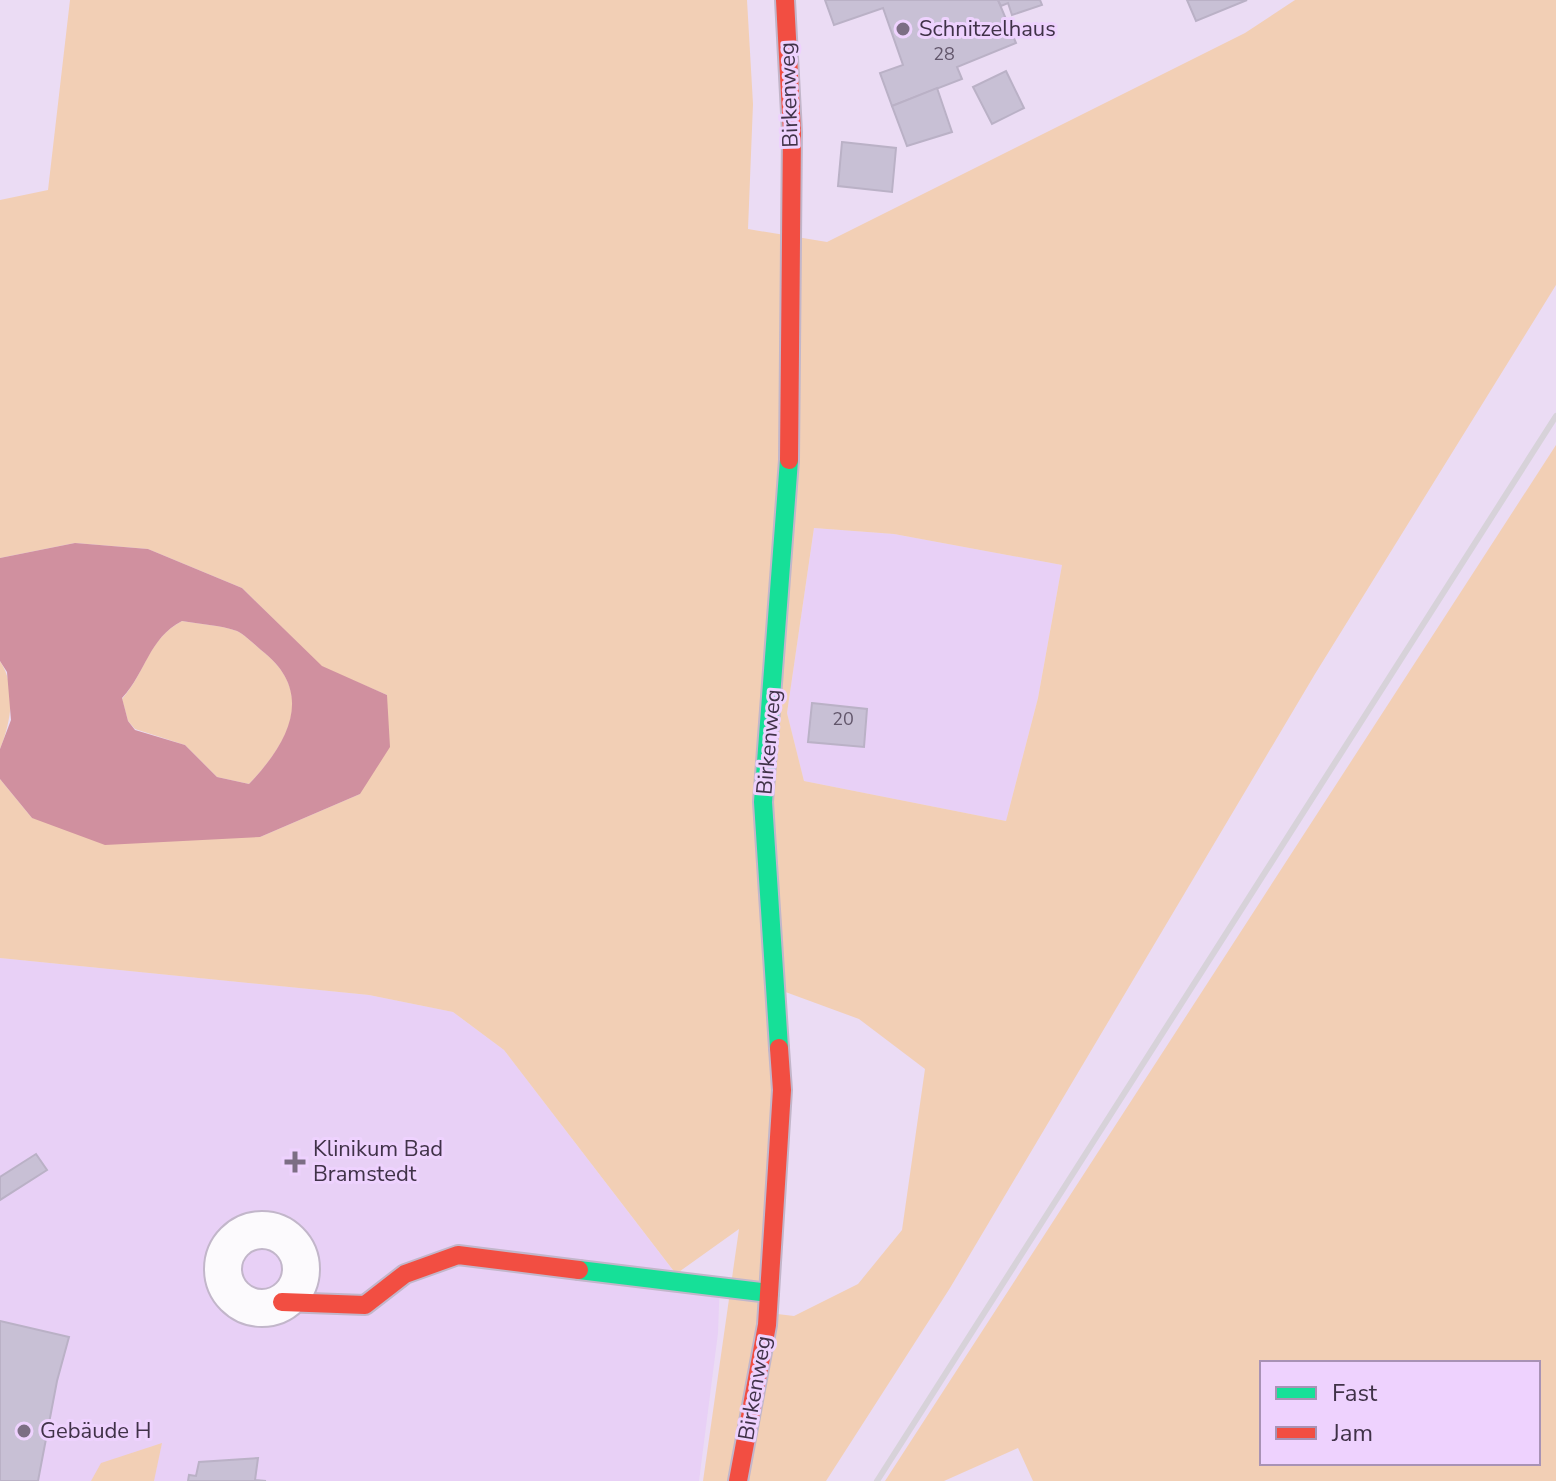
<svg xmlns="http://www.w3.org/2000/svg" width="1556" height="1481" font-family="'Nunito Sans',sans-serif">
<rect width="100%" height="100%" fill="#ebdcf4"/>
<!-- built -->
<g fill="#e8d0f6">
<path d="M814,528L894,534L1062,565L1038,698L1006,821L804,781L787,713Z"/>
<path d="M0,958L369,995L453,1012L504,1050L675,1273L720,1278L718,1333L699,1481H0Z"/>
</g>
<!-- green -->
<g fill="#f2cfb5" fill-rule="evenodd">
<path d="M70,0H747L753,104L748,229L827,242L1245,33L1295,0H1556V285L1315,674L950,1288L826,1481H703L739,1229L676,1274L504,1050L453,1012L369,995L0,958V779L32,818L260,837L360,794L387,695L322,667L242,588L148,549L75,543L0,558V200L48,190ZM814,528L894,534L1062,565L1038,698L1006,821L804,781L787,713ZM780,990L859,1019L925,1069L902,1230L858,1284L794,1316L769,1313Z"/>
<path d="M1556,445V1481H1033L1018,1448L944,1481H885ZM1262,1363H1538V1463H1262Z"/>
<path d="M182,621C199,624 221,625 237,631C245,635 254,644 261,650C317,693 289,742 249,784L217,777L185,745L135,729L128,721L122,699C147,670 147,640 182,621Z"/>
<path d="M0,661C17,687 11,722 0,749Z"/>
<path d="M162,1443L154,1481H91L101,1463Z"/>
</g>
<!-- water -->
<path fill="#d0909f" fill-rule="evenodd" d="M75,543L148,549L242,588L322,666L387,695L390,747L360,794L260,837L105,845L32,818L0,779V749L11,720L7,672L0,661V558ZM182,621C199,624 220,625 237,631C245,635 254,644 261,650C316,692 289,742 249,784L217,777L185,745L135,730L128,721L122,698C147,671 148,639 182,621Z"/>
<!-- building -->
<g fill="#c8c0d5" stroke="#bab1c6" stroke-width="2">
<path d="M825,0H998L1016,43L957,67L962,79L892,106L880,73L903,65L883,8L834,25Z"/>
<path d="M998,0H1040L1042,5L1012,15L1008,3L1001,6Z"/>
<path d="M1187,0H1247L1196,21Z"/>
<path d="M1006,71L1024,108L992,124L973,87Z"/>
<path d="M937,88L952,132L907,146L892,106Z"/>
<path d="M842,142L896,148L892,192L838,186Z"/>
<path d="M812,703L867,709L864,747L808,742Z"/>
<path d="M36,1154L47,1170L0,1200V1177Z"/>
<path d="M0,1321L69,1337L57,1381L38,1481H0Z"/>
<path d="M258,1458L255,1480L266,1481H188L189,1475L196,1476L199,1462Z"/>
</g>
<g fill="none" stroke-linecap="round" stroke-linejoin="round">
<!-- street casing -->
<g stroke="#c2b6ca" stroke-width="40">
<circle id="street" cx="262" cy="1269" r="39"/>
</g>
<!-- fast casing -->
<g stroke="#c2b6ca" stroke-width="22">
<g id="fast">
<path d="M779,1048L763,802L789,460"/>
<path d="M579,1270L769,1293"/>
</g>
</g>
<!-- jam casing -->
<g stroke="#c2b6ca" stroke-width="22">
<g id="jam">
<path d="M785,0L792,132L789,460"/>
<path d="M282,1302L365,1305L405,1274L458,1255L579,1270"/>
<path d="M738,1481L767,1325L782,1090L779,1048"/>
</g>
</g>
<!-- street -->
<use href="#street" stroke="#fcfafd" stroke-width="36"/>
<!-- fast -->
<use href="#fast" stroke="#16e098" stroke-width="18"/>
<!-- jam -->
<use href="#jam" stroke="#f24e42" stroke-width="18"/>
<!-- rail -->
<path stroke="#d7d2d9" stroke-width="6" d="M877,1481L1556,416"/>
</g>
<!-- markers -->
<g fill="#7c6e84" stroke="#eed2fe" stroke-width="3">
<circle cx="903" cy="29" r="8"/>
<path d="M291 1150h8v8h8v8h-8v8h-8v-8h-8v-8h8z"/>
<circle cx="24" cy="1431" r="8"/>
</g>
<g text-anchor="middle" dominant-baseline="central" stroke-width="6" stroke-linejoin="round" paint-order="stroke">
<!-- number labels -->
<g font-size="18" fill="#62566b">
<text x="944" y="54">28</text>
<text x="843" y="719">20</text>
</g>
<!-- poi labels -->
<g font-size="22" fill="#403248" stroke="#eed2fe" text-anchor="start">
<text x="919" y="29">Schnitzelhaus</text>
<text x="313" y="1149">Klinikum Bad<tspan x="313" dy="25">Bramstedt</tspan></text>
<text x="40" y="1431">Gebäude H</text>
</g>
<!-- street labels -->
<g font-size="22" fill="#403248" stroke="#eed2fe">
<text transform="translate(789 95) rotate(-92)">Birkenweg</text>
<text transform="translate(769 742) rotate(-85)">Birkenweg</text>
<text transform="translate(755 1388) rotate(-80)">Birkenweg</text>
</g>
</g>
<!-- legend -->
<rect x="1260" y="1361" width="280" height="104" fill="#eed2fe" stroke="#a892b5" stroke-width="2"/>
<rect x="1276" y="1387" width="40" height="12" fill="#16e098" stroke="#a892b5" stroke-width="2"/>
<text x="1332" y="1401" font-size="24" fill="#403248">Fast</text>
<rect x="1276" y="1427" width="40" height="12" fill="#f24e42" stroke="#a892b5" stroke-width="2"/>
<text x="1332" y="1441" font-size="24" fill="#403248">Jam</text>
</svg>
